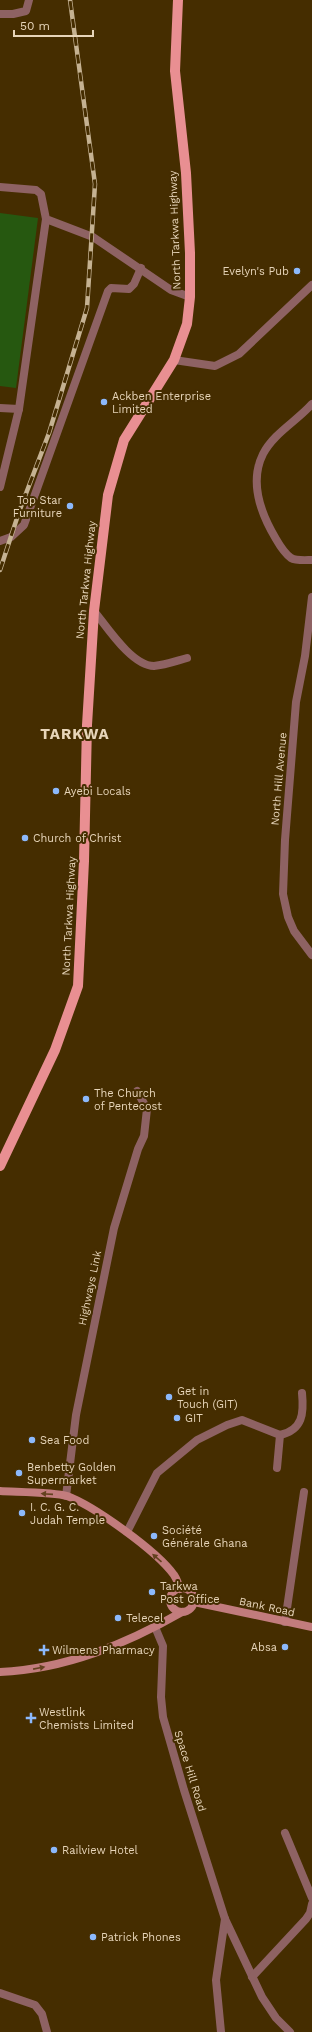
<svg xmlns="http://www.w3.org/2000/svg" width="312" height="2032" font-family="'Work Sans',sans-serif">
<rect width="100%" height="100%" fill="#452d00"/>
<!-- green -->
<path fill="#265810" d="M0,213L38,218L16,388L0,386Z"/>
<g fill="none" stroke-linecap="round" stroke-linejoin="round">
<!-- street -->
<g stroke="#8e6263" stroke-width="8">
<path d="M0,14H13L26,11L29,0"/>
<path d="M0,187L36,190L41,194L46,219L93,237L171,290L190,297"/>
<path d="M174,360L215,366L239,354L312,285"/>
<path d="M312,404C297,421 274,433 263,454C249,482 261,514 276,539C280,546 284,553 291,558C296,561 306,560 312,560"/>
<path d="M0,408L19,409"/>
<path d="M0,487L19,409L46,219"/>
<path d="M0,541L11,537L24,525L108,291L111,288L129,289L134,284L141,268"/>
<path d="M312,597L305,656L296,702L285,840L283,894L288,917L294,931L312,955"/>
<path d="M94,611C107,627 132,666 154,666C165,665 176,661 187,658"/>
<path d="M280,1435C303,1430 304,1413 302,1393"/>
<path d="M66,1496L76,1415L114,1228L138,1149L144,1136L147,1109L137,1091"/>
<path d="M127,1532L157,1473L197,1440L227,1425L242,1420L280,1435L277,1468"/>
<path d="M285,1622L304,1492"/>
<path d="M155,1627L163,1646L161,1697L163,1717L184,1790L225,1919L262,1997L276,2018L290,2032"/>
<path d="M285,1833L312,1898"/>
<path d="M252,1977L306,1919L310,1913L312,1904"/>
<path d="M0,1993L35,2005L42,2014L47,2032"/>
<path d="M221,2032L216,1980L225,1919"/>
</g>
<!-- secondary -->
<g stroke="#c27c7d" stroke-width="8">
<path d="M0,1491C15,1492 54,1492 67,1496C94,1506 157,1551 174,1575C177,1579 178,1584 180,1589"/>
<circle cx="182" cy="1600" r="12"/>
<path d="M194,1602L312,1627"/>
<path d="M0,1672C66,1669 126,1644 182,1612"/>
</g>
<!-- primary -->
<path stroke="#e98f92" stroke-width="10" d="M0,1166L55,1050L78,986L84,861L87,725L94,611L108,495L124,440L174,360L187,324L190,297V253L186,173L175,71L178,0"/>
<!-- rail casing -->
<g stroke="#c5b292" stroke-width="4.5">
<path id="rail" d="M0,570L19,512L49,433L87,308L95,184L70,0"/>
</g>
<!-- rail -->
<use href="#rail" stroke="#452d00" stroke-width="3" stroke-dasharray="9" stroke-linecap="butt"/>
</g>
<!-- one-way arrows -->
<defs><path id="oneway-solid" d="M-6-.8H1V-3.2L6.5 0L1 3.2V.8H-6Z"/></defs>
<g fill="#64411f">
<use href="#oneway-solid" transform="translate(47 1494) rotate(-176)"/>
<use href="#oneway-solid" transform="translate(157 1558) rotate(-139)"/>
<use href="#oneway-solid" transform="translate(39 1668) rotate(-11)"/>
</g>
<!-- markers -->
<g fill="#8cb9fc" stroke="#452d00" stroke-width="1.5">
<circle cx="297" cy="271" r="4"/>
<circle cx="104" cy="402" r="4"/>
<circle cx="70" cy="506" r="4"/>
<circle cx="56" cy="791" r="4"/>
<circle cx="25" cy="838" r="4"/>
<circle cx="86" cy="1099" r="4"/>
<circle cx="169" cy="1397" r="4"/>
<circle cx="177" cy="1418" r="4"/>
<circle cx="32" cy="1440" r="4"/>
<circle cx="19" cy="1473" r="4"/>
<circle cx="22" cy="1513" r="4"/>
<circle cx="154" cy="1536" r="4"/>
<circle cx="152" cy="1592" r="4"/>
<circle cx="118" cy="1618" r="4"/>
<circle cx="285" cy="1647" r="4"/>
<path d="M42 1644h4v4h4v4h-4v4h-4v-4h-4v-4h4z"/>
<path d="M29 1712h4v4h4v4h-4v4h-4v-4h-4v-4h4z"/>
<circle cx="54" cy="1850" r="4"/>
<circle cx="93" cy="1937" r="4"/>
</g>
<g text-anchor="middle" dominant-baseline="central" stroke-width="4" stroke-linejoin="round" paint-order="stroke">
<!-- street labels -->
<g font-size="11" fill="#e7d5b9" stroke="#452d00">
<text transform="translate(175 230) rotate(-92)">North Tarkwa Highway</text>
<text transform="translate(86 580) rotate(-84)">North Tarkwa Highway</text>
<text transform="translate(279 779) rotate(-85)">North Hill Avenue</text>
<text transform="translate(69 916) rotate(-87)">North Tarkwa Highway</text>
<text transform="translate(90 1288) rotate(-78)">Highways Link</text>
<text transform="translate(267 1607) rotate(12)">Bank Road</text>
<text transform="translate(190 1771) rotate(73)">Space Hill Road</text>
</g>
<!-- poi labels -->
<g font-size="11" fill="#e7d5b9" stroke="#452d00" text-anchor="start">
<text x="289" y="271" text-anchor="end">Evelyn's Pub</text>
<text x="112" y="396">Ackben Enterprise<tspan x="112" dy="13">Limited</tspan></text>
<text x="62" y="500" text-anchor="end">Top Star<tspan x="62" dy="13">Furniture</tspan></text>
<text x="64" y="791">Ayebi Locals</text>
<text x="33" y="838">Church of Christ</text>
<text x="94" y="1093">The Church<tspan x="94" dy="13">of Pentecost</tspan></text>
<text x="177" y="1391">Get in<tspan x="177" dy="13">Touch (GIT)</tspan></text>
<text x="185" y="1418">GIT</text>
<text x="40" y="1440">Sea Food</text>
<text x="27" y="1467">Benbetty Golden<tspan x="27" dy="13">Supermarket</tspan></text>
<text x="30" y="1507">I. C. G. C.<tspan x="30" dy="13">Judah Temple</tspan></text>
<text x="162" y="1530">Société<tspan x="162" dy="13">Générale Ghana</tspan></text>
<text x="160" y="1586">Tarkwa<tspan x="160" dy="13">Post Office</tspan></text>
<text x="126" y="1618">Telecel</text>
<text x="277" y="1647" text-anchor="end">Absa</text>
<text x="52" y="1650">Wilmens Pharmacy</text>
<text x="39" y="1712">Westlink<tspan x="39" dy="13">Chemists Limited</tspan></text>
<text x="62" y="1850">Railview Hotel</text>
<text x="101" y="1937">Patrick Phones</text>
</g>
<!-- district labels -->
<g font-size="15" font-weight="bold" letter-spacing="1" fill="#e7d5b9" stroke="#452d00">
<text x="75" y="734">TARKWA</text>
</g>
</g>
<!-- scale -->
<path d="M14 30v6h79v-6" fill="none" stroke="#e7d5b9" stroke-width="2"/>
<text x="20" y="30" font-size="12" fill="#e7d5b9" stroke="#452d00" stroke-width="3" paint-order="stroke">50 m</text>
</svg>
